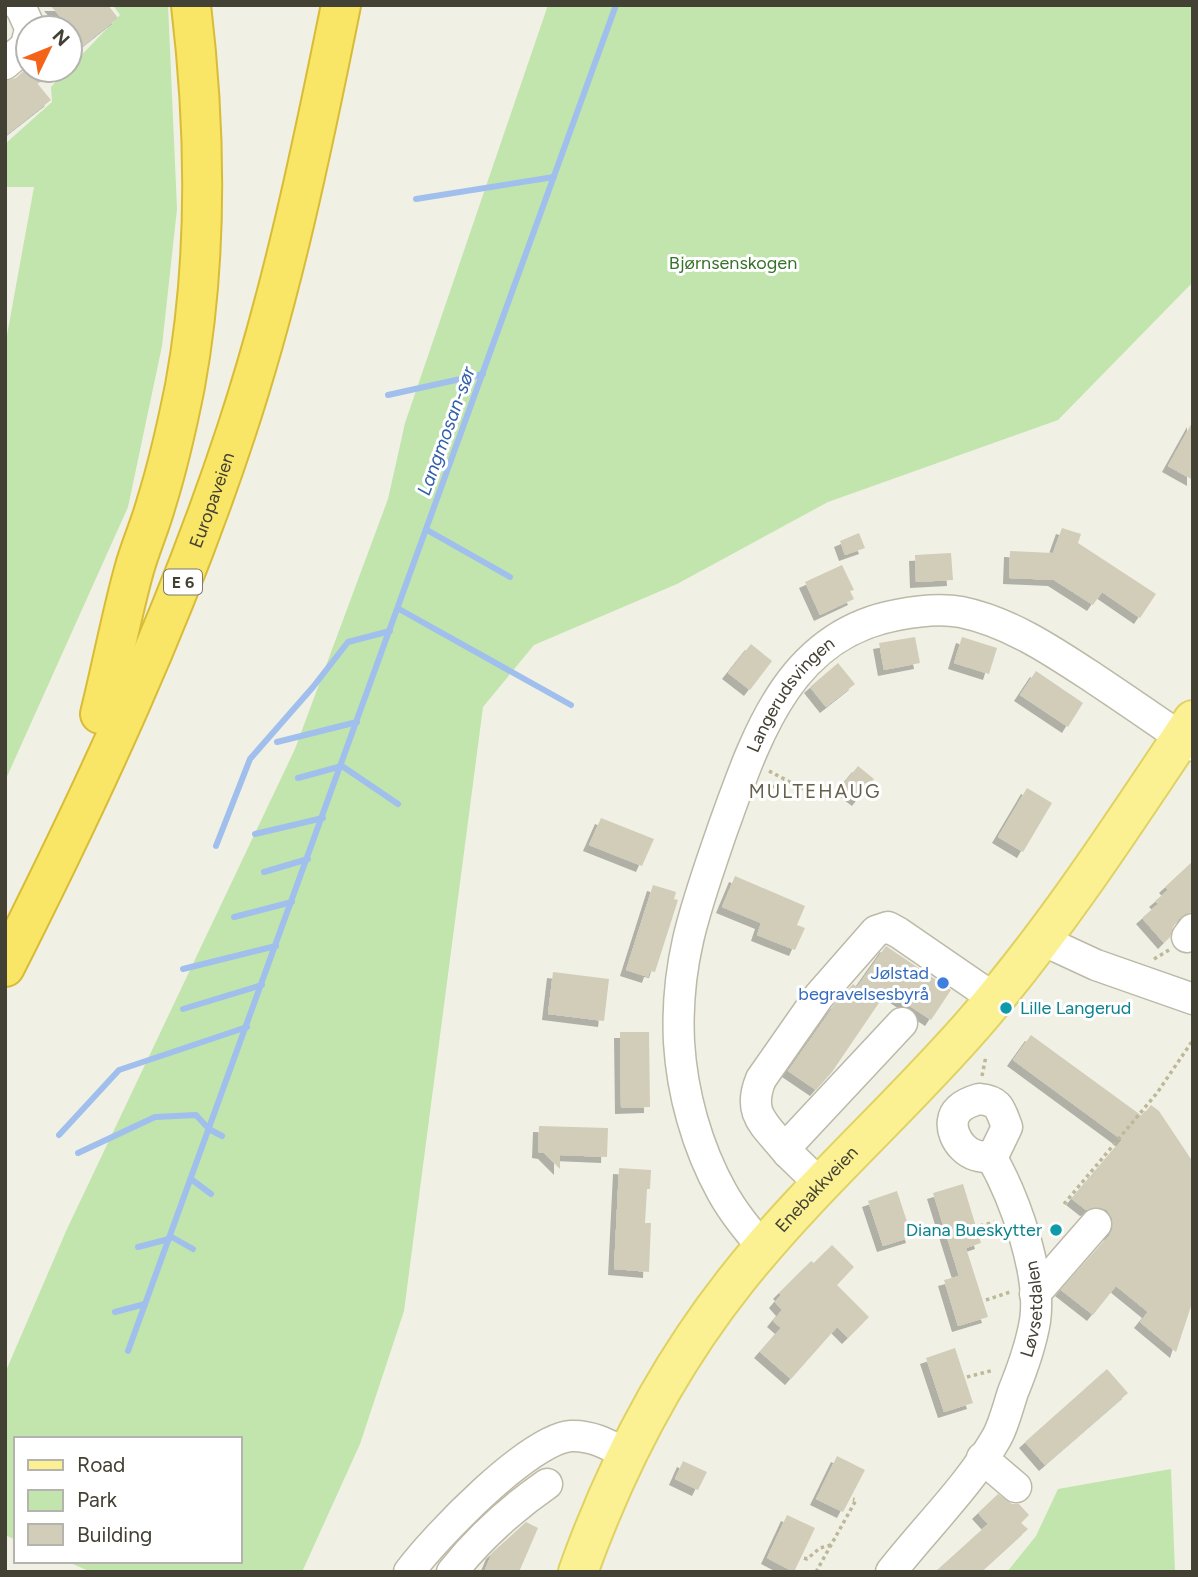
<svg xmlns="http://www.w3.org/2000/svg" width="1198" height="1577" font-family="Figtree,sans-serif">
<defs>
<filter id="shadow"><feDropShadow dx="-6" dy="6" stdDeviation="0" flood-color="#0004"/></filter>
</defs>
<rect width="100%" height="100%" fill="#f1f0e4"/>
<!-- green -->
<g fill="#c1e5ad">
<path d="M113,5H168L177,209L162,346L128,507L5,781V346L34,187H5V144L52,102L51,87L67,70H70V67L120,15Z"/>
<path d="M548,5H1193V282L1058,420L828,502L677,584L534,645L483,707L404,1311L360,1444L302,1572H91L66,1561H240V1439H16V1540L5,1535V1373L67,1229L295,749L388,499L405,423Z"/>
<path d="M1171,1469L1175,1572H1007L1036,1536L1058,1489Z"/>
</g>
<g fill="none" stroke-linecap="round" stroke-linejoin="round">
<!-- stream -->
<g stroke="#a0bfed" stroke-width="6">
<path d="M416,199L554,177"/>
<path d="M388,395L483,374"/>
<path d="M427,530L510,577"/>
<path d="M399,609L571,705"/>
<path d="M277,742L357,722"/>
<path d="M298,778L342,766L398,804"/>
<path d="M255,834L323,818"/>
<path d="M216,846L250,759L313,687L348,642L390,631"/>
<path d="M264,872L308,859"/>
<path d="M234,917L292,902"/>
<path d="M183,969L276,946"/>
<path d="M183,1009L262,985"/>
<path d="M59,1135L119,1070L247,1027"/>
<path d="M78,1153L155,1117L196,1115L209,1129L222,1136"/>
<path d="M191,1179L211,1194"/>
<path d="M170,1236L193,1249"/>
<path d="M138,1247L169,1239"/>
<path d="M115,1312L145,1304"/>
<path d="M128,1351L616,5"/>
</g>
</g>
<!-- building -->
<g fill="#d2cdb9" filter="url(#shadow)">
<path d="M50,5H108L118,18L70,56V28Z"/>
<path d="M28,67V70H53L37,83L51,100L5,136V81L16,78Z"/>
<path d="M1193,421V480L1168,466Z"/>
<path d="M1062,528L1081,534L1078,543L1156,594L1140,618L1102,592L1093,605L1054,580L1009,578L1010,551L1053,553Z"/>
<path d="M859,533L865,548L845,555L840,541Z"/>
<path d="M951,553L953,580L916,582L915,555Z"/>
<path d="M842,565L854,590L850,591L854,599L820,615L805,582Z"/>
<path d="M915,637L920,663L884,670L879,643Z"/>
<path d="M962,637L997,648L989,674L954,663Z"/>
<path d="M751,644L772,661L750,690L728,673Z"/>
<path d="M838,663L855,684L826,707L810,687Z"/>
<path d="M1036,671L1083,703L1068,727L1020,695Z"/>
<path d="M858,766L874,779L858,800L841,787Z"/>
<path d="M1027,788L1052,803L1023,852L998,837Z"/>
<path d="M601,818L654,839L642,866L589,845Z"/>
<path d="M1193,861V911L1179,919L1173,927L1170,937L1164,943L1142,918L1158,904L1155,901L1168,890L1165,887Z"/>
<path d="M735,876L805,906L797,925L805,928L795,950L757,935L761,923L722,907Z"/>
<path d="M653,885L676,892L674,899L678,900L655,972L650,971L648,977L626,970Z"/>
<path d="M886,946L951,990L931,1020L887,991L832,1072L816,1090L788,1071L833,1007L853,984L857,987Z"/>
<path d="M553,972L609,979L604,1021L548,1014Z"/>
<path d="M620,1032H649L650,1107L621,1108Z"/>
<path d="M1031,1035L1142,1116L1151,1105L1159,1111L1193,1162V1300L1176,1352L1140,1322L1148,1312L1116,1286L1093,1315L1061,1290L1109,1236L1113,1228L1112,1218L1107,1210L1099,1207L1086,1210L1072,1199L1122,1140L1013,1060Z"/>
<path d="M539,1126L608,1128L607,1157L560,1155V1169L544,1153L538,1152Z"/>
<path d="M619,1168L651,1170L650,1189H647L645,1223H651L649,1272L614,1269Z"/>
<path d="M963,1184L981,1243L966,1248L988,1317L958,1326L944,1280L959,1276L933,1193Z"/>
<path d="M897,1191L912,1237L883,1246L868,1201Z"/>
<path d="M832,1245L854,1267L837,1285L869,1317L848,1338L837,1327L791,1379L760,1352L781,1328L773,1321L782,1310L775,1302L781,1295L779,1293L811,1261L814,1263Z"/>
<path d="M955,1348L973,1403L944,1412L926,1358Z"/>
<path d="M1107,1369L1128,1393L1045,1465L1025,1442Z"/>
<path d="M837,1456L865,1470L843,1512L816,1499Z"/>
<path d="M683,1461L707,1472L698,1490L675,1479Z"/>
<path d="M998,1494L1012,1504H1019L1029,1515L1021,1523L1028,1529L981,1572H935L988,1524L978,1513Z"/>
<path d="M787,1515L815,1528L794,1572L767,1558Z"/>
<path d="M526,1522L538,1528L519,1572H484L492,1553Z"/>
</g>
<g fill="none" stroke-linecap="round" stroke-linejoin="round">
<!-- minor casing -->
<g stroke="#bcb9a7" stroke-width="33">
<g id="minor">
<path d="M18,5L22,10L30,28"/>
<path d="M5,64L26,46L28,37"/>
<path d="M1187,937L1193,929"/>
<path d="M1042,940L1096,965L1193,999"/>
<path d="M979,1099C1000,1101 1000,1109 1007,1127L992,1158C986,1157 980,1157 975,1155C958,1150 944,1123 959,1109C964,1104 972,1101 979,1099Z"/>
<path d="M788,1153C766,1125 746,1115 761,1079L819,996L876,931L888,927L899,933L995,999"/>
<path d="M821,1185L788,1153V1145L902,1023"/>
<path id="s1" d="M763,1248C748,1230 733,1212 722,1192C697,1147 682,1093 679,1042C675,960 697,904 723,828C756,737 788,635 897,615C917,611 940,608 961,612C1010,622 1054,652 1095,679C1128,701 1160,723 1193,746"/>
<path d="M1035,1294L1096,1224"/>
<path d="M982,1458L1016,1487"/>
<path d="M409,1572C435,1537 529,1439 571,1436C592,1435 609,1445 626,1454"/>
<path d="M452,1572C480,1537 511,1509 547,1484"/>
<path id="s2" d="M891,1572C926,1527 969,1486 997,1437C1004,1424 1008,1407 1013,1392C1022,1370 1031,1345 1035,1321C1042,1274 1015,1199 992,1158"/>
</g>
</g>
<!-- major casing -->
<g stroke="#dfd263" stroke-width="42">
<g id="major">
<path id="s3" d="M578,1572C616,1466 667,1367 737,1279C810,1187 899,1110 976,1021C1057,927 1124,823 1193,720"/>
</g>
</g>
<!-- highway casing -->
<g stroke="#d8bc37" stroke-width="42">
<g id="highway">
<path d="M100,714C112,666 121,617 134,570C140,548 150,526 156,504C168,466 177,426 185,386C208,260 206,131 191,5"/>
<path id="s4" d="M5,967C93,793 175,617 236,432C282,293 312,149 341,5"/>
</g>
</g>
<!-- path -->
<g stroke="#bdb898" stroke-width="3.5" stroke-dasharray="3.5 3.5" stroke-linecap="butt">
<path d="M769,771L824,800"/>
<path d="M765,791L784,780"/>
<path d="M1154,959L1169,950"/>
<path d="M982,1076L986,1056"/>
<path d="M1064,1204L1157,1093L1193,1040"/>
<path d="M980,1226L994,1222"/>
<path d="M986,1300L1010,1292"/>
<path d="M967,1377L994,1370"/>
<path d="M804,1558L807,1559L820,1548L831,1545"/>
<path d="M816,1572L856,1500L853,1499"/>
</g>
<!-- minor -->
<use href="#minor" stroke="#fff" stroke-width="30"/>
<!-- major -->
<use href="#major" stroke="#fbf193" stroke-width="38"/>
<!-- highway -->
<use href="#highway" stroke="#f9e566" stroke-width="38"/>
</g>
<!-- markers -->
<circle fill="#3f7fe0" stroke="#fff" stroke-width="2.5" cx="943" cy="983" r="7"/>
<g fill="#0f9aa8" stroke="#fff" stroke-width="2.5">
<circle cx="1006" cy="1008" r="7"/>
<circle cx="1056" cy="1230" r="7"/>
</g>
<g text-anchor="middle" dominant-baseline="central" stroke-width="6" stroke-linejoin="round" paint-order="stroke">
<!-- shield labels -->
<rect fill="#fff" stroke="#7b7971" stroke-width="2" x="164" y="569.5" width="38" height="25" rx="5"/>
<g font-size="16" font-weight="bold" fill="#434034">
<text x="183" y="582">E 6</text>
</g>
<!-- park labels -->
<g font-size="18" fill="#37722a" stroke="#fff">
<text x="733" y="263">Bjørnsenskogen</text>
</g>
<!-- street labels -->
<g font-size="18" fill="#434034" stroke="#fff">
<text stroke="none"><textPath href="#s4" startOffset="511">Europaveien</textPath></text>
<text stroke="none"><textPath href="#s1" startOffset="598">Langerudsvingen</textPath></text>
<text stroke="none"><textPath href="#s3" startOffset="455">Enebakkveien</textPath></text>
<text stroke="none"><textPath href="#s2" startOffset="306">Løvsetdalen</textPath></text>
</g>
<!-- shop labels -->
<g font-size="18" fill="#366cbe" stroke="#fff" text-anchor="end">
<text x="929" y="973">Jølstad<tspan x="929" dy="21">begravelsesbyrå</tspan></text>
</g>
<!-- culture labels -->
<g font-size="18" fill="#0d838f" stroke="#fff" text-anchor="start">
<text x="1020" y="1008">Lille Langerud</text>
<text x="1042" y="1230" text-anchor="end">Diana Bueskytter</text>
</g>
<!-- water labels -->
<g font-size="19" font-style="italic" fill="#3160ab" stroke="#fff">
<text transform="translate(446 431) rotate(-70)">Langmosan-sør</text>
</g>
<!-- neighbourhood labels -->
<g font-size="19" letter-spacing="2" fill="#65604b" stroke="#fff">
<text x="815" y="791">MULTEHAUG</text>
</g>
</g>
<!-- border -->
<rect width="1198" height="1577" fill="none" stroke="#434034" stroke-width="14"/>
<!-- legend -->
<rect x="14" y="1437" width="228" height="126" fill="#ffffff" stroke="#b4b3ae" stroke-width="2"/>
<rect x="28" y="1460" width="35" height="10" fill="#fbf193" stroke="#b4b3ae" stroke-width="2"/>
<text x="77" y="1472" font-size="21" fill="#434034">Road</text>
<rect x="28" y="1490" width="35" height="21" fill="#c1e5ad" stroke="#b4b3ae" stroke-width="2"/>
<text x="77" y="1507" font-size="21" fill="#434034">Park</text>
<rect x="28" y="1524" width="35" height="21" fill="#d2cdb9" stroke="#b4b3ae" stroke-width="2"/>
<text x="77" y="1542" font-size="21" fill="#434034">Building</text>
<!-- north arrow -->
<g transform="translate(49 49) rotate(47)"><circle r="33" fill="#ffffff" stroke="#b4b3ae" stroke-width="2"/>
<path d="M0-5L12 26L0 18L-12 26Z" fill="#f36418"/>
<text y="-10" font-size="19" font-weight="bold" text-anchor="middle" fill="#434034">N</text>
</g>
</svg>
